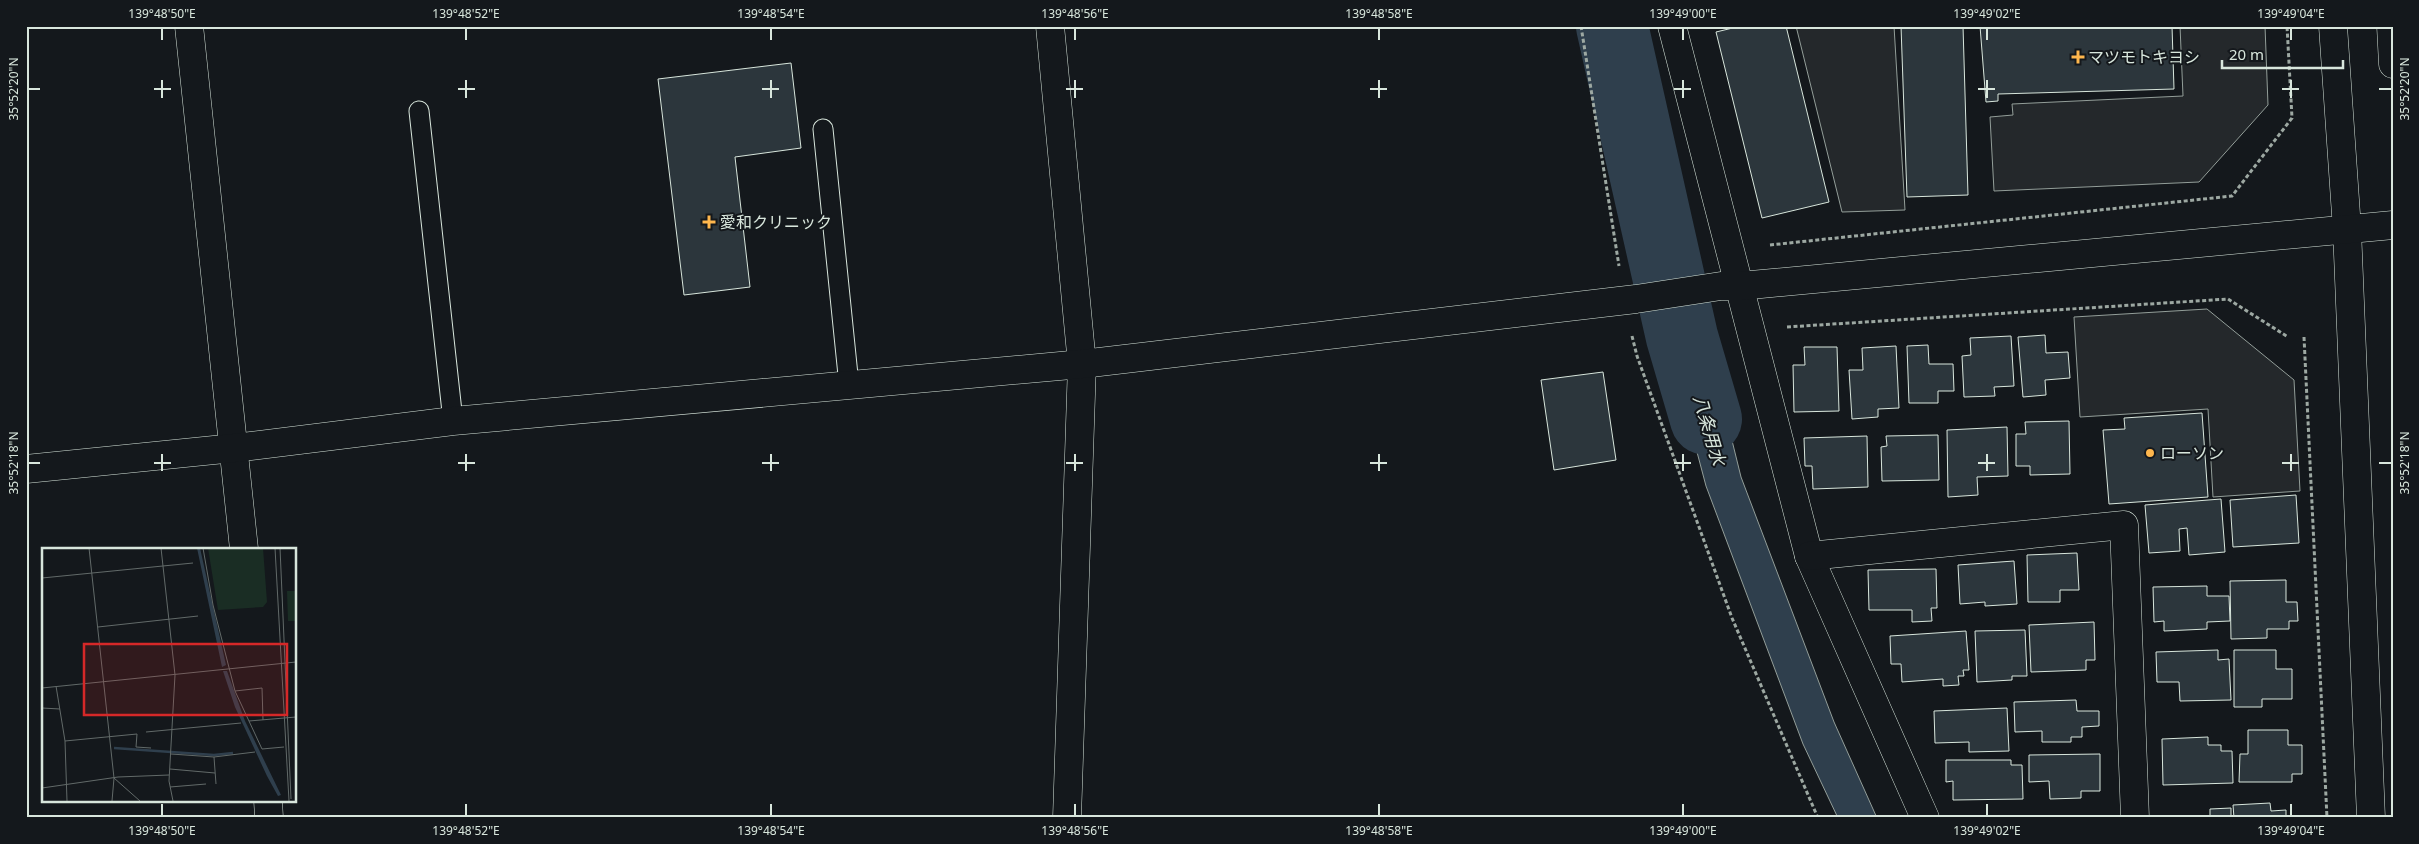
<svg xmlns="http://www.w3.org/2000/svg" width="2419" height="844" font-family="'Noto Sans','Noto Sans JP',sans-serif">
<rect width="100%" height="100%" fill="#14181c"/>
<!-- parking -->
<g fill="#24282b" stroke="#939e99">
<path d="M1796,26H1894L1905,210L1842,212Z"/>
<path d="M2180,26H2265L2268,105L2199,182L1994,191L1990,117L2013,115L2012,104L2183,96Z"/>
<path d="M2207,309L2294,380L2300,491L2213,497L2208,409L2080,417L2074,317Z"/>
</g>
<!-- water -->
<g fill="#2f3f4d" stroke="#939e99">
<path d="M1596,26H1642L1691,253L1647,266Z"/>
<path d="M1703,323L1741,477L1834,722L1877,818H1838L1803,744L1706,486L1663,324Z"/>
</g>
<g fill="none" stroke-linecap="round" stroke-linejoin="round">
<!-- river -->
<path stroke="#2f3f4d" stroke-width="72" d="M1612,26L1682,337L1706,419"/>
</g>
<!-- building -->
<g fill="#2c363c" stroke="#d8e6dc">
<path d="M1741,26H1786L1829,202L1762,218L1716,32Z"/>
<path d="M1901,26H1963L1968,195L1907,197Z"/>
<path d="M1980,26H2172L2174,89L1998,94V101L1986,102Z"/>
<path d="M791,63L801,148L735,157L750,287L684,295L658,79Z"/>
<path d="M2045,335L2046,353L2068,352L2070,378L2045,380L2046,395L2023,397L2018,337Z"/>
<path d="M2011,336L2014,386L1994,387L1995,396L1964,397L1962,356L1971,355L1970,338Z"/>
<path d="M1928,345L1929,364H1953L1954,391H1938V403H1909L1907,346Z"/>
<path d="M1896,346L1899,408L1878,409V417L1852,419L1849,370H1863L1862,348Z"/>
<path d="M1804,347H1837L1839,411L1794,412L1793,365H1805Z"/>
<path d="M1603,372L1616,460L1554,470L1541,380Z"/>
<path d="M2202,413L2208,497L2109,504L2103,430L2125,429L2124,418Z"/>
<path d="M2069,421L2070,474L2030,475V466H2016V434H2026L2025,422Z"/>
<path d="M2007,427L2008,476L1977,477L1978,495L1948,497L1947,430Z"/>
<path d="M1938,435L1939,480L1882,481L1881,447L1887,446L1886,436Z"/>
<path d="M1867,436L1868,487L1813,489L1812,466H1805L1804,438Z"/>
<path d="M2296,495L2299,543L2233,547L2230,500Z"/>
<path d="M2221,499L2225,552L2189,555L2187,528L2179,529L2180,551L2149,553L2145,505Z"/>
<path d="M2077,553L2079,590H2060V602H2028L2027,555Z"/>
<path d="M2014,561L2017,604L1985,606V602L1960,604L1958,565Z"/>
<path d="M1936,569L1937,608H1931L1932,621L1912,622V610H1869L1868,570Z"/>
<path d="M2286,580V602H2297L2298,621H2289V629H2267V638L2231,639L2230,581Z"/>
<path d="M2207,586V596H2229L2230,621L2207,622V629L2164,631V621L2154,622L2153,587Z"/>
<path d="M2094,622L2095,660H2086V670L2031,672L2029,625Z"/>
<path d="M2025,630L2027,676H2012V680L1977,682L1975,631Z"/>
<path d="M1966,631L1969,670H1963L1964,676H1958L1959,685L1943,686V679L1902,682L1901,664H1891L1890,636Z"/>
<path d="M2218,650V660L2229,659L2231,700L2180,701L2179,682H2157L2156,652Z"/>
<path d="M2234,650H2276V669H2292V699H2262V707H2234Z"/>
<path d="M2076,700L2077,711H2099V726L2082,727V737H2071V742H2042V731L2015,732L2014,702Z"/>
<path d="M2007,708L2009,751L1969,752V742L1935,743L1934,711Z"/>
<path d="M2248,730H2288V745H2302V774H2292V782H2239L2240,754H2248Z"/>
<path d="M2208,737V745H2221V751H2232L2233,783L2163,785L2162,739Z"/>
<path d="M2100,754V791H2081V798L2050,799L2049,781L2029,782V755Z"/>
<path d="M1946,760H2011V765H2022L2023,799L1953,800V781L1946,782Z"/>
<path d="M2270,803L2271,811L2286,810V818H2234L2233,805Z"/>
<path d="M2231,808V818H2210V809Z"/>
</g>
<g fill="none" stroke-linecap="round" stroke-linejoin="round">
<!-- service casing -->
<g stroke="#d8e6dc" stroke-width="21">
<g id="service">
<path d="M419,111L453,421"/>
<path d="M823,129L849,385"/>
</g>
</g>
<!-- minor casing -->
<g stroke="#d8e6dc" stroke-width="29">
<g id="minor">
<path d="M1050,26L1082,364L1067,818"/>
<path d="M1672,26L1809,556L1925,818"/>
<path d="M1809,556L2124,525L2135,818"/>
</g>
</g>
<!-- tertiary casing -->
<g stroke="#d8e6dc" stroke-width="29">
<g id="tertiary">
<path d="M189,26L244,549"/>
<path d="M2333,26L2347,229L2371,818"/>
<path d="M2391,26L2393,64"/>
<path d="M26,469L234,448L453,421L1082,364L1636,299L1721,286H1740L2393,225"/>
<path d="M268,800L269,818"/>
</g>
</g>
<!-- path -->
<g stroke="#9da8a2" stroke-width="3" stroke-dasharray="4 2.5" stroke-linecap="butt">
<path d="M1581,26L1619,266"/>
<path d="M1770,245L2232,196L2292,118L2287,26"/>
<path d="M1787,327L2228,299L2288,337"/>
<path d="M1632,336L1637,356L1732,618L1818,818"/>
<path d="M2304,337L2327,818"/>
</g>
<!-- service -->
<use href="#service" stroke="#14181c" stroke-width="19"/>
<!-- minor -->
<use href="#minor" stroke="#14181c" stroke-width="28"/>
<!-- tertiary -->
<use href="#tertiary" stroke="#14181c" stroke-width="28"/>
</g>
<!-- ticks -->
<path fill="none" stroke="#d8e6dc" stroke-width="2" d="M162,28V40M466,28V40M771,28V40M1075,28V40M1379,28V40M1683,28V40M1987,28V40M2291,28V40M162,80V98M466,80V98M771,80V98M1075,80V98M1379,80V98M1683,80V98M1987,80V98M2291,80V98M28,89H40M154,89H171M458,89H475M762,89H779M1066,89H1083M1370,89H1387M1674,89H1691M1978,89H1995M2282,89H2299M2379,89H2392M162,454V471M466,454V471M771,454V471M1075,454V471M1379,454V471M1683,454V471M1987,454V471M2291,454V471M28,463H40M154,463H171M458,463H475M762,463H779M1066,463H1083M1370,463H1387M1674,463H1691M1978,463H1995M2282,463H2299M2379,463H2392M162,804V816M466,804V816M771,804V816M1075,804V816M1379,804V816M1683,804V816M1987,804V816M2291,804V816"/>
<!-- markers -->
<g fill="#ffb74d" stroke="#14181c" stroke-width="2">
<path d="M2075.5 49.5h5v5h5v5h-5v5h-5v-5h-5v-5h5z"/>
<path d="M706.5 214.5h5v5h5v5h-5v5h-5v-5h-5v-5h5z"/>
<circle cx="2150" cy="453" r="5"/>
</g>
<g text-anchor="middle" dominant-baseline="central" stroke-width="4" stroke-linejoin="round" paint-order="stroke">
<!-- poi labels -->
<g font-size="16" fill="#d8e6dc" stroke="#14181c" text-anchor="start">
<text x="2088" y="57">マツモトキヨシ</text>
<text x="720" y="222">愛和クリニック</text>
<text x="2160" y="453">ローソン</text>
</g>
<!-- water labels -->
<g font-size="18" font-style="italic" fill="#d8e6dc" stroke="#14181c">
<text transform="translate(1710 430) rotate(74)">八条用水</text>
</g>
</g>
<!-- overview -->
<g transform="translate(42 548)">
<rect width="254" height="254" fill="#14181c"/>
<path d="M166,0H221L225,54L221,59L176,62ZM245,43H254V73H246Z" fill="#1a2d24"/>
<path d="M155,0H158L184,117L180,119ZM181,123H185L203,173L239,247L236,248L225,228L193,159Z" fill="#2f3f4d"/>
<path fill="none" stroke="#2f3f4d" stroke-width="2.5" d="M72,200L172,207L191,205"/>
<path fill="none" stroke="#626a69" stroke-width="1" d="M47,0L72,230L70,253M119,0L133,127L127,233L131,253M161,0L171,57L193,143L220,201L242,199M233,0L247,253M238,0L249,251M0,30L151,15M56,79L156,68M14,138L23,193L25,253M0,140L254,114M193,143L220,140L221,172M0,160L18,161M207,173L254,169M104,184L199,175M23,193L95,186L94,199L109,200M129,206L172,209L213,204M172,209L174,236M128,221L173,225M72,230L98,253M128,239L164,236M0,240L76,229L127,227"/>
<path fill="#d62828" fill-opacity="0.15" stroke="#d62828" stroke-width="2.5" d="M42,96H245V167H42Z"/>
<rect width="254" height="254" fill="none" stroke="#d8e6dc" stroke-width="2.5"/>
</g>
<!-- border -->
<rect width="2419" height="844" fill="none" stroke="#14181c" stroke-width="55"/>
<!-- scale -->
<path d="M2222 60v8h121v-8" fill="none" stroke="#d8e6dc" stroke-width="2.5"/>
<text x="2229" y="60" font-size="15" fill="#d8e6dc" stroke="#14181c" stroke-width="4" paint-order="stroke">20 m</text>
<rect x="28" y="28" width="2364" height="788" fill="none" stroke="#d8e6dc" stroke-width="2"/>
<g font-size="12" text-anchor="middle" fill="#d8e6dc">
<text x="162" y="18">139°48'50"E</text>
<text x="466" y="18">139°48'52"E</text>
<text x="771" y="18">139°48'54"E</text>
<text x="1075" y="18">139°48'56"E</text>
<text x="1379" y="18">139°48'58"E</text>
<text x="1683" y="18">139°49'00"E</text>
<text x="1987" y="18">139°49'02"E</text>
<text x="2291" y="18">139°49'04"E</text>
<text transform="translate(14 89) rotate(-90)" y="4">35°52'20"N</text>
<text transform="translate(2405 89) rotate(-90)" y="4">35°52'20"N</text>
<text transform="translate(14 463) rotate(-90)" y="4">35°52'18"N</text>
<text transform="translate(2405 463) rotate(-90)" y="4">35°52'18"N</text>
<text x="162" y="835">139°48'50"E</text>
<text x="466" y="835">139°48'52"E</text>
<text x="771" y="835">139°48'54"E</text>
<text x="1075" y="835">139°48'56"E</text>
<text x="1379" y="835">139°48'58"E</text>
<text x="1683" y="835">139°49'00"E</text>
<text x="1987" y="835">139°49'02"E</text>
<text x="2291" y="835">139°49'04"E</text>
</g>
</svg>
